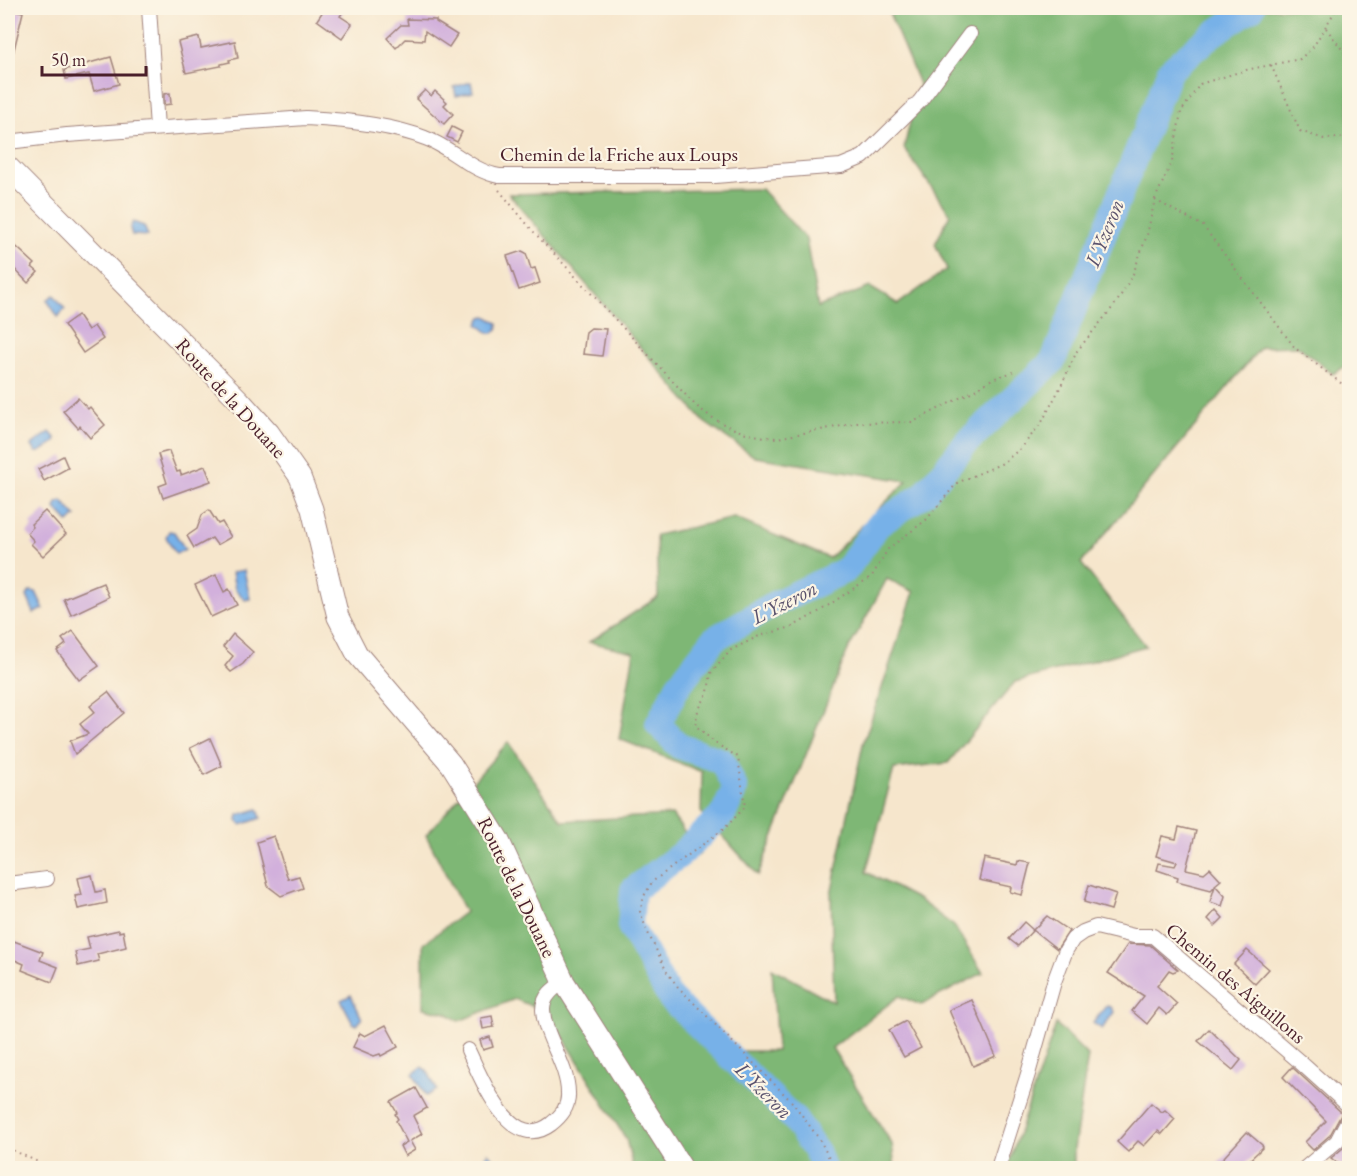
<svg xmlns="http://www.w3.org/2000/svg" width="1357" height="1176" font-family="'EB Garamond',serif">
<rect width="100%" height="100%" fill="#fcf5e5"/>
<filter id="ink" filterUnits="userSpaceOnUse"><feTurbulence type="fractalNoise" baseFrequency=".0167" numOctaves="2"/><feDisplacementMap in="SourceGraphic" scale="12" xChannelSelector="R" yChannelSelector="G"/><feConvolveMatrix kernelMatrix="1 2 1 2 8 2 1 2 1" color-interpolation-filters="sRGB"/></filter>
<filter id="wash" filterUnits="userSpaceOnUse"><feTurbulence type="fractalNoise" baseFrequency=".008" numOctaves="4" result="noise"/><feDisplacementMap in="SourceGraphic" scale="24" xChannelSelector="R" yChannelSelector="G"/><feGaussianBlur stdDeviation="1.35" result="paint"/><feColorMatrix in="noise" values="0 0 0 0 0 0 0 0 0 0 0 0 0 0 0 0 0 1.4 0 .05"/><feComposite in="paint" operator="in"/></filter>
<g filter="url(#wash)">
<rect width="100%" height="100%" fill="#f6e6cc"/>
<!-- forest -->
<g fill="#7eb775" stroke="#646b50" stroke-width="1.5">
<path d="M887,8H1349V364L1333,374L1298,346L1261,347L1081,563L1146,646L1015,682L948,763L894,769L866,872L919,900L954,926L983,973L921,1005L899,996L832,1048L892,1144L895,1168H633L626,1139L549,1014L515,999L459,1021L446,1013L423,1008V944L465,912L426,835L508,742L562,821L672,815L700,854L640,893L636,924L674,991L732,1051H777L772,968L834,1002L831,894L863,744L914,592L887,579L847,652L758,875L701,812L702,772L619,739L634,652L589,642L658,597L656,535L734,518L829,558L907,481L755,457L704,422L509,194L761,189L806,239L818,307L870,287L898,304L947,269L935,244L950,214L904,148L919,84Z"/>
<path d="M1056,1024L1088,1056L1074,1149V1168H1007Z"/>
</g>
<!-- water -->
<g fill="#77b1e8" stroke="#60688a" stroke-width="1.5">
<path d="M471,82L473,92L456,96L454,87Z"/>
<path d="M133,222L144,226L148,236L132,235L130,228Z"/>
<path d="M54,295L65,309L58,317L47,300Z"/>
<path d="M486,316L498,323V328L493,333H489L478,324L482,317Z"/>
<path d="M50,432L56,439L55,442L40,452H36L32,446L33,444Z"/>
<path d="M62,501L76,516L69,523L55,508L57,503Z"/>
<path d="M169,531L174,532L185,549L176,554L166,537Z"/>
<path d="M244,570L250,599L245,600L235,589L232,572Z"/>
<path d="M30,591L36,592L44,609L34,613L27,596Z"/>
<path d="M258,809L261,818L241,825L237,821L238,815Z"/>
<path d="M351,995L362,1019L357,1025L353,1023L341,1000Z"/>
<path d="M1106,1006L1111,1007L1114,1012L1102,1029L1093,1023Z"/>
<path d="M422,1067L427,1070L437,1090L426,1096L413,1074Z"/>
<path d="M488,1153L495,1161L487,1168H476Z"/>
</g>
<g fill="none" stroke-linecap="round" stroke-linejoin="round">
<!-- river -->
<path stroke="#77b1e8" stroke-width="26" d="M823,1168L819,1156L795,1120L670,998L630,926L633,890L680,855L724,813L735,788L722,761L679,746L658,724L678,686L714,639L776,603L846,570L878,525L924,494L967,442L1053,361L1170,70L1210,36L1252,8"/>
</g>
<g id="blocks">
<!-- building -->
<g fill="#d2b0dc">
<path d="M325,8H346L340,16L352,24L342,38L317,20Z"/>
<path d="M8,9L23,12L13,54H8Z"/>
<path d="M407,19L436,20V22L457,35L449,47L425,31L424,40L405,39L396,48L387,38L401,25H408Z"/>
<path d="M199,37L201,48L235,41L238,58L229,60L230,62L221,64V66L186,73L178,42Z"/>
<path d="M111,57L119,84L94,91L89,74L66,79L64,70Z"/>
<path d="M425,90L431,96L435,91L447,102L444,105L453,114L444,124L416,99Z"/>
<path d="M170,93L171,104L164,105V94Z"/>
<path d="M452,127L462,132L457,142L447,137Z"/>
<path d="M8,239L35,264L32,267L38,272L28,283L8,262Z"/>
<path d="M522,251L526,253L531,269L535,268L540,283L519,290L507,256Z"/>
<path d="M78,315L88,330L94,326L103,339L83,353L64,325Z"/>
<path d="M591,328L606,329L602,356L583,354L586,332Z"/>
<path d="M78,398L88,409L90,407L105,425L90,438L80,426L78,428L63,411Z"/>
<path d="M169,451L177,472L180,471L181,475L205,466L211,481L163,498L159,486L167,483L158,454Z"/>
<path d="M63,456L68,468L44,481L38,469Z"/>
<path d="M209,510L218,524L222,522L231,537L217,545L212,538L194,548L187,536L197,529L202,515Z"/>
<path d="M45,511L66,534L43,556L31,544L34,541L27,533L33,527L31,524Z"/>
<path d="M216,575L224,592L229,589L237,605L211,617L195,585Z"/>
<path d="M103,583L109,597L71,615L64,599Z"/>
<path d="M73,631L99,666L79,680L57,651L66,644L62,639Z"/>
<path d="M233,634L253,652L243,664L231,672L225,666L233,656L223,647Z"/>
<path d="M108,692L124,713L75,754L70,741L88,734L80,724L95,712L90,706Z"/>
<path d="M210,738L222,766L204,775L190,748Z"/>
<path d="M1179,827L1196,831L1186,869L1204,873L1210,868L1221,880L1215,885L1225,896L1222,906L1210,902L1215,886L1211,890L1177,881L1178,877L1157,870L1159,863L1175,866L1177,862L1156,856L1162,836L1176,839Z"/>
<path d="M274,836L288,879L299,876L303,888L281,896L268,886L257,842Z"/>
<path d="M984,858L1017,865L1018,861L1030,863L1022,895L1010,892L1011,887L979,880Z"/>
<path d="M92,875L96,892L105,890L107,903L78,909L75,896L82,895L78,878Z"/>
<path d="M1089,885L1116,894L1111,910L1084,902Z"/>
<path d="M1216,910L1223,918L1215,926L1208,919Z"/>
<path d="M1047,916L1069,931L1057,949L1033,930Z"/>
<path d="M1024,922L1033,930L1018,946L1009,939Z"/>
<path d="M119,930V932L123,931L126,947L97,954L99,961L78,966L75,952L90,949L87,937Z"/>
<path d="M14,941L43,952L40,960L58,967L52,982L22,970L24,964L8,957Z"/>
<path d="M1128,944L1150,945L1178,970L1173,972L1169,970L1157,986L1177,1004L1167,1015L1159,1008L1147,1024L1132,1011L1144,996L1108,973Z"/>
<path d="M1247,950L1269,969L1255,984L1234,964Z"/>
<path d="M972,1000L996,1056L973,1066L949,1010Z"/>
<path d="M492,1016L494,1027L483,1029L481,1018Z"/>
<path d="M906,1021L921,1048L904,1057L889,1030Z"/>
<path d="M386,1025L398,1047L381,1056L380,1054L374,1056L353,1047L360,1033L365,1036Z"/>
<path d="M1209,1029L1241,1060L1233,1070L1198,1041Z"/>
<path d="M490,1037L493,1047L483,1050L480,1040Z"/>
<path d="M1292,1067L1342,1113L1330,1135L1313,1150L1305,1142L1326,1121L1283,1077Z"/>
<path d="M416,1088L427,1108L413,1116L422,1134L410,1141L415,1150L405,1156L400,1146L407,1142L396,1121L398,1119L395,1114L397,1113L391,1102Z"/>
<path d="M1151,1103L1162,1112L1165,1110L1175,1119L1162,1134L1158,1131L1144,1146L1138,1141L1128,1152L1117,1142Z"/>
<path d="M1247,1132L1262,1145L1263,1147L1258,1152L1241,1168H1214Z"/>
<path d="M1350,1136V1168H1344L1331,1158L1343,1148Z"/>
</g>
</g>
</g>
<g filter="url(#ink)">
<use href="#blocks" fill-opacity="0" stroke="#a0827c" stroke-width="1.5"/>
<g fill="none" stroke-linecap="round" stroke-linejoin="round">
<!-- minor casing -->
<g stroke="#a0827c" stroke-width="16">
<g id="minor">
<path d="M149,8L157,128"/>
<path d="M8,142L67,135L306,118C344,120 389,124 425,138C451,147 471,171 499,176H715L841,166L863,157L920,101L970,34"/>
<path d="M8,884L47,879"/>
<path d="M468,1050C481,1077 510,1155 551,1124C561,1116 569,1107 568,1093C568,1065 544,1036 543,1010C543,996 554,988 564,982"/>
<path d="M998,1168L1028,1074L1054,982L1066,950L1073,939L1083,932L1096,927L1134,936H1153L1300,1062L1350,1107"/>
<path d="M1305,1168L1337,1141L1350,1116"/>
</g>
</g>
<!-- primary casing -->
<g stroke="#a0827c" stroke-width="23">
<path id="primary" d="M8,167L240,401L269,433L300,477L312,509L338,617L357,654L451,764L498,839L564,982L682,1168"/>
</g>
<!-- path -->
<g stroke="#a0827c" stroke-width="2" stroke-dasharray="1.5 4.5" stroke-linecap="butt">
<path d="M1326,28L1350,60"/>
<path d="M1271,65L1300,131L1324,139L1350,137"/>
<path d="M499,190L532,230L695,405C720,425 743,436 777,438L857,423L913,422L977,389L992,379L1013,372"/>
<path d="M1155,200L1203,226L1295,348L1350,390"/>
<path d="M8,1148L38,1162L44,1168"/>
<path d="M833,1168L830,1160L820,1140L793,1103L678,987L667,972L647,931L640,912L644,896L652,882L725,828L745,807L738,757L715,743L695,725L698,711L708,692L711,673L731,650L759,636L792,627L820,611L872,576L888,549L926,520L957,483L1003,463L1022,447L1042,422L1061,386L1077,351L1117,302L1133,274L1147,235L1155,199L1172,162L1181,112L1200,84L1246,70L1300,59L1313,47L1337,8"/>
</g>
<!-- minor -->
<use href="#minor" stroke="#fff" stroke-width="14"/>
<!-- primary -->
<use href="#primary" stroke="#fff" stroke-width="21"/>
</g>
</g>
<g text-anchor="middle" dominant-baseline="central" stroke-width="4.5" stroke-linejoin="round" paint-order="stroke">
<!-- street labels -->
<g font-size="20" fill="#4a1f2b" stroke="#fcf5e5">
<text x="619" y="154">Chemin de la Friche aux Loups</text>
<text transform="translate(231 398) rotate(48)">Route de la Douane</text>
<text transform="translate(517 887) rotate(64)">Route de la Douane</text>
<text transform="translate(1236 983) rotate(40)">Chemin des Aiguillons</text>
</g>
<!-- water labels -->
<g font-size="21" font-style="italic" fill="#5a526d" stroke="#fcf5e5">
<text transform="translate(1104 233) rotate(-68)">L'Yzeron</text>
<text transform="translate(784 602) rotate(-27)">L'Yzeron</text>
<text transform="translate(764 1090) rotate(45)">L'Yzeron</text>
</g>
</g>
<!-- margin -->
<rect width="1357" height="1176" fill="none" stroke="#fcf5e5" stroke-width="30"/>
<!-- scale -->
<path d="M42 66v9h104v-9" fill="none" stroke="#4a1f2b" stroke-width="3"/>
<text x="51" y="66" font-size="18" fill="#4a1f2b" stroke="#fcf5e5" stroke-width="4.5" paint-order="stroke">50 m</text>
</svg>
